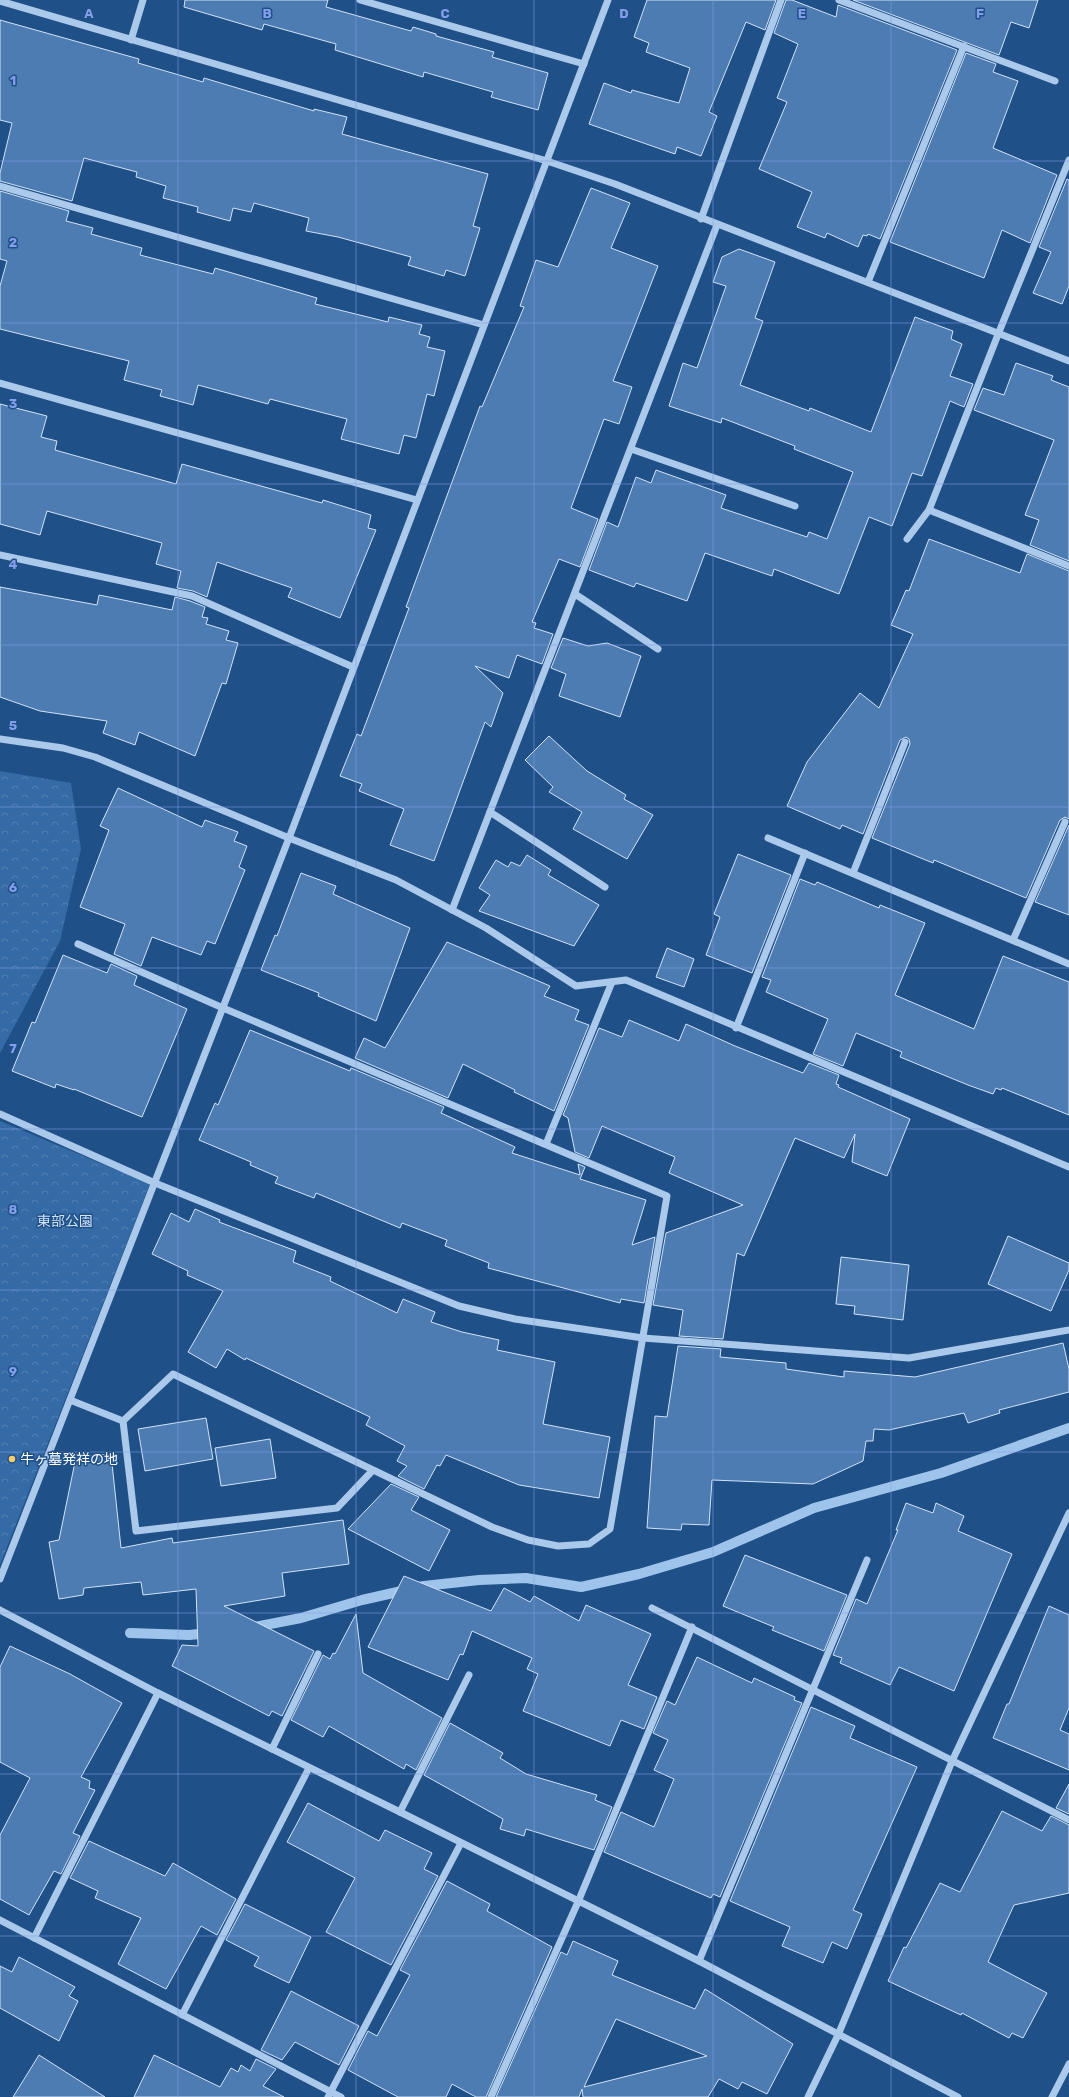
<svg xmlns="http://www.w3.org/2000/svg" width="1069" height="2097" font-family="Rubik,'Noto Sans JP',sans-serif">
<defs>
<pattern id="park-crowns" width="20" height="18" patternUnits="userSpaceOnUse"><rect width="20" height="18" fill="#346aa5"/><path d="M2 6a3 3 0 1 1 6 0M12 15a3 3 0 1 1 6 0" fill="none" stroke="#5280b2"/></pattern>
</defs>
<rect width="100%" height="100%" fill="#205088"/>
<!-- park -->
<g fill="url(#park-crowns)">
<path d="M0,771L71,783L81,849L60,941L0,1053Z"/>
<path d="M0,1121L150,1184L0,1565Z"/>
</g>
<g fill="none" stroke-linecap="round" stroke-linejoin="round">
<!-- stream -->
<g stroke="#9fc4ec" stroke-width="10">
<path d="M249,1628L301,1618L362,1600L424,1586L479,1580L526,1578L581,1587L639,1574L713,1552L814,1508L941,1473L1069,1428"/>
<path d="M130,1633L189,1635L210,1633"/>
</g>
</g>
<!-- building -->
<g fill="#4d7cb2" stroke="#d0e3f8" fill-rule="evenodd">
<path d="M185,0H328L326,7L411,31L413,27L436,34V36L494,52L492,57L548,73L538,110L491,97L493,92L424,72L423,77L335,50L336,44L264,24L262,30L184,7Z"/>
<path d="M647,0H776L765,30L746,22L709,112L717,116L701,156L677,147L675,154L589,124L604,83L631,93L632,90L679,103L690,68L646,52L649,43L634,37Z"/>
<path d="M786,0H792L836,17L838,5L957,50L880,239L868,234L867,236L863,235L858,247L827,233L825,238L797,227L812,192L759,169L787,102L777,98L798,44L774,33Z"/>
<path d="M853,0H1038L1029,28L1011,22L999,55Z"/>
<path d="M0,20L139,59L138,63L203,82L204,78L314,111V109L347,117L342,134L488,174L473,226L480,228L465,276L446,270L444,276L408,265L411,257L338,237L306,231L309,218L254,203L251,212L233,208L230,221L197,212L198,207L163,198L166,186L136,177L137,172L84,158L72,201L0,181V173L12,123L0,120Z"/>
<path d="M966,53L996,64L993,72L1018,81L993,148L1057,175L1030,243L1002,230L984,278L890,242Z"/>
<path d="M1067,179L1069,180V286L1062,304L1033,293L1051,252L1039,247Z"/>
<path d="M591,188L630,203L611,248L658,266L613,381L632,387L619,424L604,419L571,508L598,519L580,567L559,559L532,622L536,623L534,628L553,634L542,664L517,655L509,678L475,666L503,693L491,727L485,722L434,861L390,845L404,809L359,791L362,784L340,776L357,734L361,736L384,675L409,608L406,607L480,406L482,407L524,307L520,306L536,260L558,267Z"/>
<path d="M0,191L69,211L66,221L93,228L91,234L142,248L140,255L213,274L215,268L317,298L315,304L388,322L389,317L422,325L419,334L430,337L427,347L445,351L434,396L427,394L416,438L404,435L399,454L341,439L347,419L270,399L268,404L198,385L193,405L160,396L162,390L124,380L129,361L0,329V286L7,261L0,259Z"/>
<path d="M739,249L775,262L755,318L763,321L740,385L809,411L810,408L871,432L915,317L953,331L951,339L962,344L950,376L973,384L964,407L950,401L922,476L912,473L892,526L869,517L839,594L774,569L772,576L705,553L687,601L636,583L634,587L589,570L607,522L618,527L636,477L651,483L656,470L726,495L721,508L807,537L809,532L827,539L853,472L794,449L795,446L722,418L721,423L669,406L683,363L697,368L726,286L713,282L722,257Z"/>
<path d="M1016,363L1053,376L1051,380L1069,387V561L1030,545L1039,520L1025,515L1054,440L974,410L983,388L1004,395Z"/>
<path d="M0,404L47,416L41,437L57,441L55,450L176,484L182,464L322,503L323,500L371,515L368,528L376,530L340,618L288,597L292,588L217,562L207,597L193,591L177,588L181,571L156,564L162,543L47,511L40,535L0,524Z"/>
<path d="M929,539L1020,573L1027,554L1069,571V819L1065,817L1060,820L1026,898L934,860L933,863L872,838L910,744L909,739L906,737L900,740L863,834L842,825L840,829L787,806L807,762L860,693L879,708L913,634L891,625L906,590L909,591Z"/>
<path d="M0,587L97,605L99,595L172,610L175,597L190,601L205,607L202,617L208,618L206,624L229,631L226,640L238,643L226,684L222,683L195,756L139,732L135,745L103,733L107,721L40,711L0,697Z"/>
<path d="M563,638L588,646L607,643L641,656L620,717L559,696L566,674L551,668Z"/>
<path d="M549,736L587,771L626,795L624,799L653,815L627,859L573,829L582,812L549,792L553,787L525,760Z"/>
<path d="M118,788L202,827L205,820L238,832L234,841L247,846L239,867L245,870L215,944L207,941L201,955L152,937L141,966L114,954L125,924L80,907L109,830L100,826Z"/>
<path d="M1069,825V915L1035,902Z"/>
<path d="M738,854L791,875L752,973L706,955L720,917L714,914Z"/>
<path d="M527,855L551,870L548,875L599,905L574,946L479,911L490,895L479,888L496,860L508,867L511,862L520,866Z"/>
<path d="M301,873L336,886L333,894L410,928L376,1021L318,996L319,993L261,970L275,935L277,936Z"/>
<path d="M800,879L815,885L817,882L879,908L880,905L925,923L895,995L974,1029L1003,956L1069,982V1115L1002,1088L1001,1090L996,1088L993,1094L968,1085L900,1057L902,1052L856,1033L843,1066L813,1054L828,1019L766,992L771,980L762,977Z"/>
<path d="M447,942L550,986L544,996L579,1010L575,1020L589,1025L554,1111L514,1092L515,1090L463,1064L448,1098L355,1058L364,1038L385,1048Z"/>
<path d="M667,948L694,959L684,987L656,977Z"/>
<path d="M63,955L107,973L111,964L137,976L134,985L187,1009L142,1117L74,1089V1090L56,1084L55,1088L12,1071L32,1022L35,1023Z"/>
<path d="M629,1020L679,1041L686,1024L735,1046L803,1073L809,1063L839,1075L836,1084L839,1085L838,1087L910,1119L887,1176L852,1162L855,1134L844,1158L795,1138L744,1256L737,1253L723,1339L679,1336L683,1310L653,1305L666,1233L743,1205L669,1173L675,1157L602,1126L589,1158L575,1152L568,1118L563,1115L599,1028L622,1037Z"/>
<path d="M250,1030L350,1071L351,1068L444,1107L441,1113L515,1147L512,1153L580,1175L578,1164L585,1167L580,1179L646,1200L632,1245L655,1237L644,1303L621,1299L620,1303L488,1268L489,1263L445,1246L447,1240L402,1223L400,1228L316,1193L314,1198L275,1183L278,1177L250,1165L251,1162L199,1140L215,1103L218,1105Z"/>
<path d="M195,1209L220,1220L219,1222L296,1251L293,1262L331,1277L330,1281L397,1313L403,1299L435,1312L431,1322L462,1332L499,1340L497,1350L555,1362L543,1424L610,1437L599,1498L519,1485L446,1455L440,1466L437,1465L424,1489L398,1476L407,1466L397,1461L405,1446L366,1425L370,1417L246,1358L245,1360L227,1349L216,1368L188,1352L223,1291L187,1275L188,1271L152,1254L171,1213L189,1222Z"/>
<path d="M1008,1236L1069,1263V1270L1051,1311L988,1284Z"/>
<path d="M841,1257L909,1265L903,1320L854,1314L855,1306L836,1304Z"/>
<path d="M1063,1343L1069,1369V1392L999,1410L1000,1413L968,1423L964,1413L889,1430L874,1429L873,1441H866L863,1461L813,1484L712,1480L709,1525L682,1524L681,1530L647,1528L655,1416L667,1417L678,1346L721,1349L720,1357L786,1363V1369L844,1377V1371L915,1377Z"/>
<path d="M206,1418L213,1459L145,1471L138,1429Z"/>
<path d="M270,1439L276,1478L221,1486L215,1448Z"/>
<path d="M111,1454L121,1548L172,1538L173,1543L343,1520L349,1564L282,1573L285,1596L224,1606L314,1651L282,1716L272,1711L269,1716L172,1666L182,1645L198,1646L196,1589L143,1595L141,1582L84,1588L83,1595L59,1599L49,1542L59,1540L76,1457Z"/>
<path d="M391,1484L419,1497L411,1510L450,1530L429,1571L348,1529Z"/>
<path d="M906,1503L933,1513L936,1503L964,1516L958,1531L1012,1554L954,1691L899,1667L890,1685L840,1663L842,1658L833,1655L856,1599L867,1604L898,1530H896Z"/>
<path d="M745,1555L847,1595L824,1651L772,1630L774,1627L723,1606Z"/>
<path d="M404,1576L491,1611L504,1588L530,1602L534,1596L579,1621L586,1605L651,1634L628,1685L657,1697L644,1729L621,1720L610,1746L523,1711L538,1674L527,1669L532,1658L472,1631L463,1655L460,1654L448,1680L368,1647Z"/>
<path d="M1049,1606L1069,1615V1708L1060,1730L1069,1734V1770L993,1738L1007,1704H1009Z"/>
<path d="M356,1614L363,1673L442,1718L416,1770L406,1764L404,1769L329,1726L323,1737L291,1720L323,1655L330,1659L333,1653L335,1654Z"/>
<path d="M10,1646L70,1674L122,1703L81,1777L90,1781L89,1788L95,1790L73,1833L80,1836L61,1874L54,1871L29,1915L0,1899V1835L30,1778L0,1762V1667Z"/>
<path d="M697,1657L752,1683L754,1678L795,1697L794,1700L802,1703L720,1897L713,1894L711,1898L604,1852L621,1812L654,1827L674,1779L654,1770L668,1740L653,1733L667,1701L675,1705Z"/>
<path d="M811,1707L855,1726L850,1738L917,1767L853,1910L862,1914L847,1949L832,1942L823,1963L782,1946L790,1927L730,1901Z"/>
<path d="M450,1723L503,1753L500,1758L526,1774L597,1795L595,1800L612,1807L594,1850L526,1829L524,1836L500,1829L503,1819L424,1775Z"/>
<path d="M1069,1784V1814L1056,1808Z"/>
<path d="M308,1803L379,1841L385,1830L432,1853L424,1869L438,1876L391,1965L326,1932L355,1878L287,1842Z"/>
<path d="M1002,1811L1042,1831L1051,1816L1069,1825V1893L1014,1905L988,1962L1047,1993L1023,2038L1012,2033L1009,2038L962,2013L961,2015L888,1981L904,1947L906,1948L940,1883L960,1892Z"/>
<path d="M89,1841L165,1876L173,1863L236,1899L217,1935L201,1926L166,1989L118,1964L141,1918L95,1898L98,1891L70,1878Z"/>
<path d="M447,1881L490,1904L487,1911L552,1947L486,2097H476L452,2084L446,2097H398L348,2070L368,2031L377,2036L410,1975L400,1970Z"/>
<path d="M245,1904L311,1937L289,1983L254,1966L259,1957L226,1940Z"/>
<path d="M573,1941L618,1961L612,1975L695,2009L705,1989L793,2044L767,2094L742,2082L738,2089L719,2079L708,2097H583L582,2089L579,2097H496L561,1952L567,1955ZM616,2019L707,2056L584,2087Z"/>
<path d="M19,1957L75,1987L69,1996L78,2001L59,2041L0,2008V1966L12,1972Z"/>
<path d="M291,1991L359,2026L339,2065L295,2042L282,2060L261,2050Z"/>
<path d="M39,2055L105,2097H13Z"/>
<path d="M154,2055L220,2087L231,2068L238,2072L241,2065L250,2071L256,2059L276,2069L263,2086L284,2097H134Z"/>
</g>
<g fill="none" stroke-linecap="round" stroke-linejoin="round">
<!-- minor -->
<g stroke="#abc9ea" stroke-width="7">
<path d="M360,0L584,64"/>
<path d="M839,0L1055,81"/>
<path d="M0,1L547,161L615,184L1069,361"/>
<path d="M131,40L143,0"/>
<path d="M0,186L484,325"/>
<path d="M701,219L781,0"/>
<path d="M868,282L964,46"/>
<path d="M0,383L417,500"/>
<path d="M631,449L795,506"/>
<path d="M929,510L1069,566"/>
<path d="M907,539L929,510L999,332L1069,160"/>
<path d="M0,555L192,596L353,667"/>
<path d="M575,594L658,649"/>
<path d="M0,739L63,748L95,757L289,838L396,880L486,928L576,986L626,980L1069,1167"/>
<path d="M490,812L605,887"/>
<path d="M768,838L1069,964"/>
<path d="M853,873L905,742"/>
<path d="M452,910L717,225"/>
<path d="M1013,940L1065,822"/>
<path d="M78,944L223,1008L667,1196L610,1529L589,1544L558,1546L528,1540L492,1527L173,1374L123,1421L136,1531L337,1508L373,1470"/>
<path d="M736,1028L805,853"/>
<path d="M0,1114L155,1183L459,1306L515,1319L643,1338L909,1358L1069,1330"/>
<path d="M546,1144L612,982"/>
<path d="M70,1400L123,1421"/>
<path d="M0,1579L289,838L608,0"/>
<path d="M652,1608L1069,1820"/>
<path d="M0,1610L158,1693L400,1812L699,1961L958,2097"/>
<path d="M272,1749L318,1654"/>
<path d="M400,1812L469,1675"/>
<path d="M0,1920L341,2097"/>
<path d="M34,1938L158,1693"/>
<path d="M699,1961L867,1560"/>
<path d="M182,2015L309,1768"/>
<path d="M328,2097L461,1843"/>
<path d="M491,2097L578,1902L692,1627"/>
<path d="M808,2097L838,2035L953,1759L1069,1513"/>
<path d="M1052,2097L1069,2064"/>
</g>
</g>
<!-- grid -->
<path fill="none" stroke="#839eea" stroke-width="1" stroke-opacity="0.55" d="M178,0V2097M356,0V2097M534,0V2097M713,0V2097M891,0V2097M0,161H1069M0,323H1069M0,484H1069M0,645H1069M0,807H1069M0,968H1069M0,1129H1069M0,1290H1069M0,1452H1069M0,1613H1069M0,1774H1069M0,1936H1069"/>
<!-- markers -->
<circle fill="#f7cc6c" stroke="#205088" stroke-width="1.5" cx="12" cy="1459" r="4"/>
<g text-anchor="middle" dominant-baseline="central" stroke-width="3" stroke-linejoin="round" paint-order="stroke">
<!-- park labels -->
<g font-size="14" fill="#d0e3f8" stroke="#205088">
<text x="65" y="1221">東部公園</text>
</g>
<!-- poi labels -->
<g font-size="14" fill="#fff" stroke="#205088" text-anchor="start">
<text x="20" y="1459">牛ヶ墓発祥の地</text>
</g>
</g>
<g font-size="13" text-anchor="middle" font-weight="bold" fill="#839eea" stroke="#205088" stroke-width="3" stroke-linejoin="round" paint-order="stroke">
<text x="89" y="18">A</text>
<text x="267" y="18">B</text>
<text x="445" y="18">C</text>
<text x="624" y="18">D</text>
<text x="802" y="18">E</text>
<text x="980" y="18">F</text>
<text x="13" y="85">1</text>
<text x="13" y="247">2</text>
<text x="13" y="408">3</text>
<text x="13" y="569">4</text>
<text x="13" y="730">5</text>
<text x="13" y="892">6</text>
<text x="13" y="1053">7</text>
<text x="13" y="1214">8</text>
<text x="13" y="1376">9</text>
</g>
</svg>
